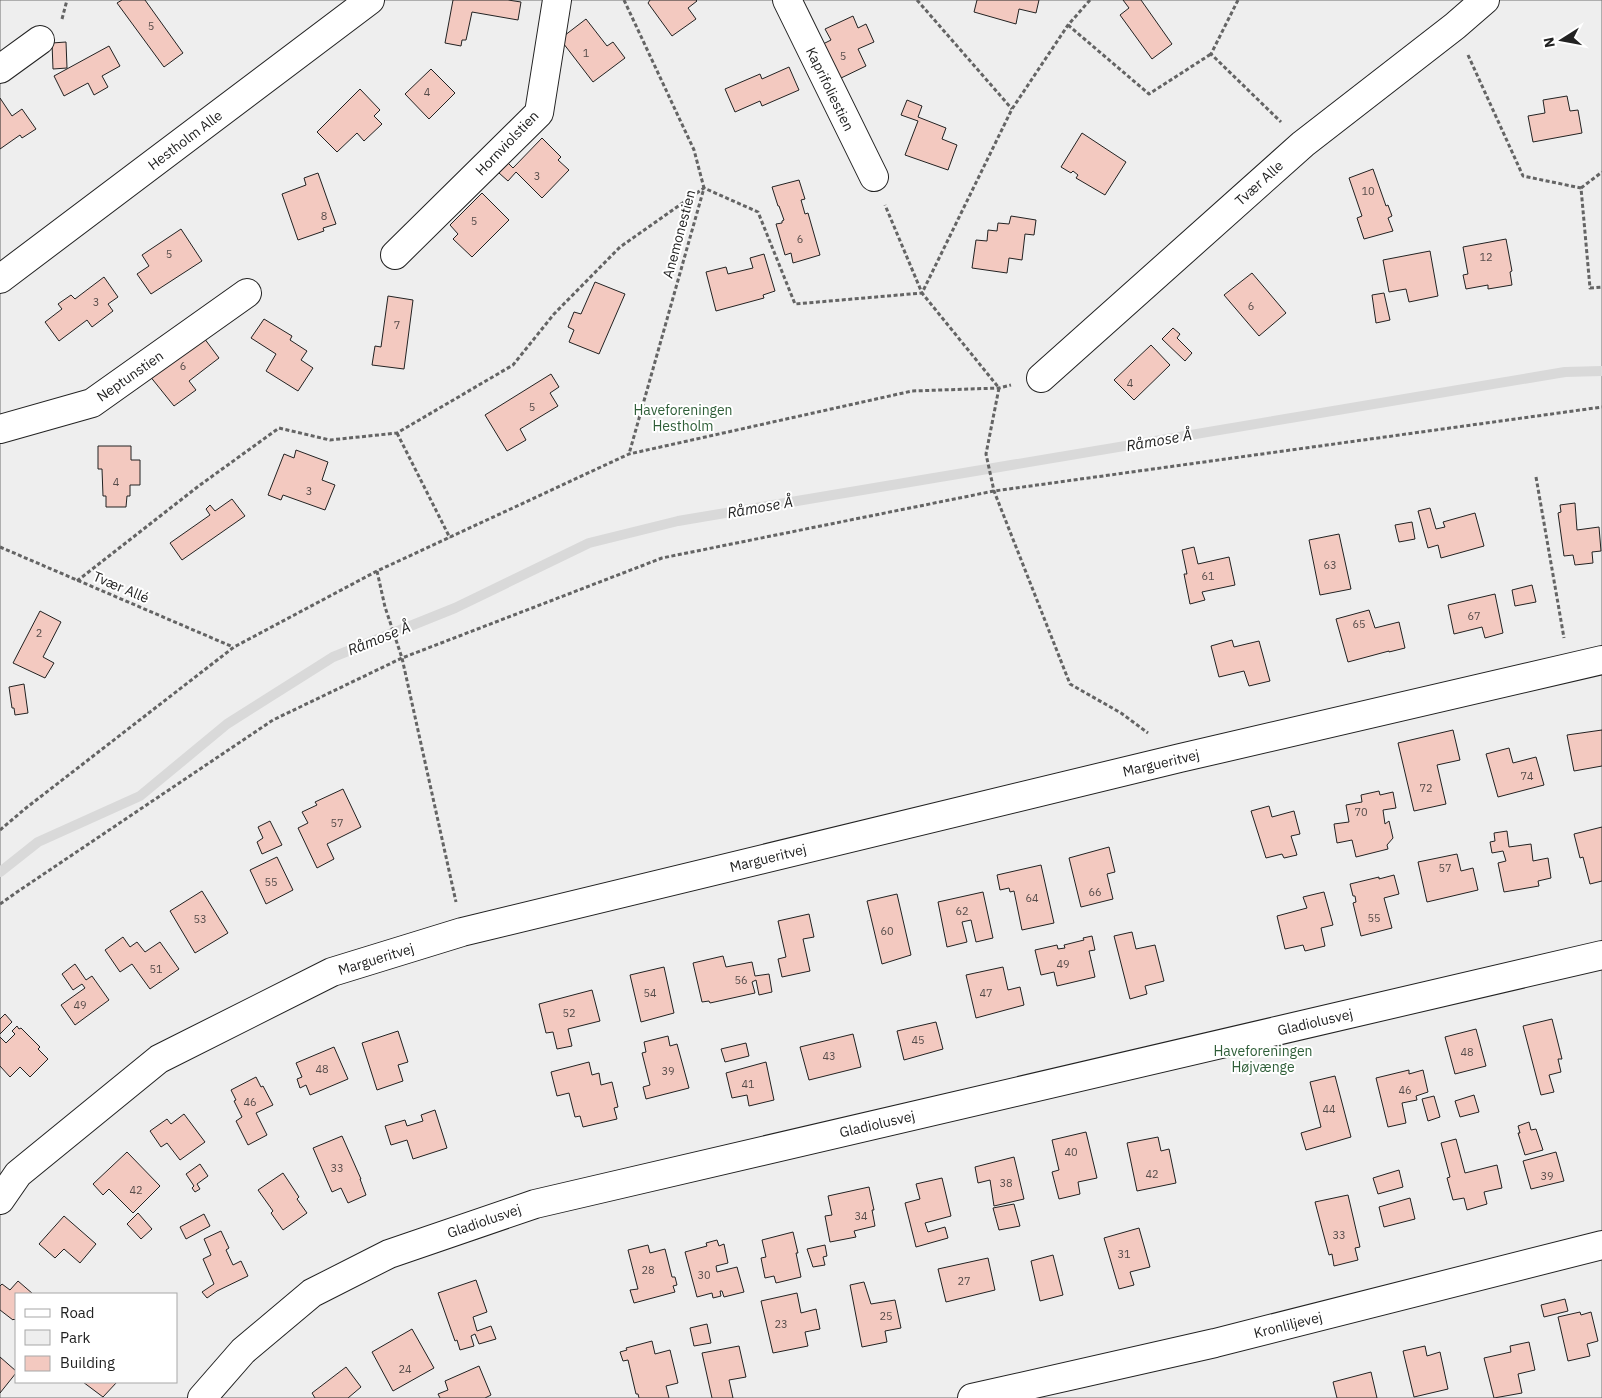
<svg xmlns="http://www.w3.org/2000/svg" width="1602" height="1398" font-family="'IBM Plex Sans',sans-serif">
<rect width="100%" height="100%" fill="#fff"/>
<!-- green -->
<path fill="#eee" stroke="#6f6f6f" fill-rule="evenodd" d="M0,0H1602V1398H0ZM16,1294H176V1382H16Z"/>
<g fill="none" stroke-linecap="round" stroke-linejoin="round">
<!-- stream -->
<path stroke="#d9d9d9" stroke-width="10" d="M0,872L38,842L140,796L227,724L333,657L455,608L589,543L678,521L1565,372L1602,371"/>
</g>
<!-- building -->
<g fill="#f3c9c0" stroke="#222">
<path d="M122,0H145L183,53L164,67L117,3Z"/>
<path d="M453,0H508L521,2L518,20L472,12L466,40H462L461,46L445,43Z"/>
<path d="M650,0H696L697,1L688,8L696,19L672,36L648,3Z"/>
<path d="M977,0H1039L1036,13L1019,9L1016,24L974,12Z"/>
<path d="M1123,0H1141L1172,44L1152,59L1120,15L1129,8Z"/>
<path d="M853,16L858,28L866,24L874,42L858,49L866,66L839,79L823,44L831,40L825,29Z"/>
<path d="M586,19L607,46L613,42L625,58L593,82L560,39Z"/>
<path d="M66,42L67,68L53,69L52,43Z"/>
<path d="M109,46L120,66L102,76L108,87L94,95L88,83L64,96L54,76Z"/>
<path d="M789,67L799,90L762,106L760,101L735,112L725,89L760,74L762,79Z"/>
<path d="M431,69L455,93L429,119L405,94Z"/>
<path d="M360,89L380,110L374,116L382,124L364,141L357,133L337,152L317,132Z"/>
<path d="M1567,96L1570,111L1578,110L1582,133L1533,142L1528,116L1545,113L1543,100Z"/>
<path d="M0,98L12,116L22,109L36,129L22,138L20,135L0,149Z"/>
<path d="M907,100L922,106L918,117L946,128L942,139L957,145L948,170L905,155L918,121L901,115Z"/>
<path d="M1082,133L1126,162L1105,195L1076,178L1078,175L1073,171L1071,173L1061,167Z"/>
<path d="M542,138L561,157L558,160L569,170L542,198L516,172L508,181L499,173L508,163L513,168Z"/>
<path d="M1373,169L1386,206L1388,205L1392,216L1388,218L1393,231L1364,239L1357,218L1362,216L1349,178Z"/>
<path d="M318,173L336,224L323,228L324,231L298,240L282,194L306,185L304,178Z"/>
<path d="M799,180L805,199L801,200L805,214L808,213L820,255L793,263L791,253L785,255L776,224L782,223V221L784,220L779,206H778L772,187Z"/>
<path d="M482,193L509,220L472,257L453,239L458,234L450,225Z"/>
<path d="M1011,216L1036,220L1034,235L1025,234L1022,260L1009,258L1007,273L972,268L976,240L987,241L988,230L997,231L998,223L1009,224Z"/>
<path d="M181,229L202,261L151,294L137,274L149,266L142,255Z"/>
<path d="M1506,239L1512,271L1510,272L1512,285L1488,289V285L1466,289L1463,275L1468,274L1463,247Z"/>
<path d="M1430,251L1438,296L1409,302L1406,289L1389,292L1383,260Z"/>
<path d="M764,254L775,291L763,295L764,298L716,311L706,272L726,267L728,274L753,268L750,258Z"/>
<path d="M1252,273L1286,313L1259,336L1224,295Z"/>
<path d="M104,277L118,297L108,304L113,311L92,327L87,320L59,341L45,322L62,309L58,304L71,295L75,299Z"/>
<path d="M595,282L625,294L599,354L569,342L574,330L568,327L574,312L581,314Z"/>
<path d="M1384,293L1390,320L1376,323L1372,295Z"/>
<path d="M388,296L413,300L404,369L372,365L375,346L381,347Z"/>
<path d="M264,319L292,336L290,340L307,351L301,360L313,368L298,391L266,371L276,354L251,338Z"/>
<path d="M1173,328L1180,334L1177,338L1192,353L1185,361L1162,339Z"/>
<path d="M201,334L219,358L189,381L196,390L174,406L149,375Z"/>
<path d="M1151,345L1170,365L1134,400L1114,380Z"/>
<path d="M551,374L559,387L550,393L558,406L520,429L526,440L507,451L485,415Z"/>
<path d="M98,446H131V460H140V485H130V496H127L126,507H106V496H103L102,469H98Z"/>
<path d="M296,450L328,462L322,480L335,485L325,510L283,495L281,500L268,495L284,454L294,458Z"/>
<path d="M232,499L245,516L182,560L170,543L210,515L206,509L210,505L215,511Z"/>
<path d="M1575,503L1577,530L1599,527L1601,551L1592,552L1593,563L1575,565L1573,555L1564,556L1558,513L1561,512L1560,505Z"/>
<path d="M1430,508L1436,529L1445,527L1443,522L1475,513L1484,546L1441,558L1438,545L1428,548L1418,511Z"/>
<path d="M1412,522L1415,539L1399,542L1395,525Z"/>
<path d="M1339,534L1351,589L1320,595L1309,540Z"/>
<path d="M1194,547L1198,564L1229,557L1235,585L1202,592L1205,600L1190,604L1184,574H1187L1182,550Z"/>
<path d="M1532,585L1536,602L1515,606L1512,590Z"/>
<path d="M1495,594L1503,633L1485,638L1482,627L1454,634L1448,605Z"/>
<path d="M1369,610L1375,628L1399,622L1405,648L1389,652V651L1348,662L1336,619Z"/>
<path d="M40,611L61,622L43,657L54,663L45,678L13,663Z"/>
<path d="M1232,640L1234,647L1259,641L1270,681L1249,686L1244,671L1219,677L1211,646Z"/>
<path d="M24,684L28,713L15,715L14,708H12L9,687Z"/>
<path d="M1453,730L1460,760L1437,765L1446,804L1414,811L1398,743Z"/>
<path d="M1602,730V766L1574,771L1567,735Z"/>
<path d="M1509,748L1513,763L1536,757L1544,785L1498,797L1486,754Z"/>
<path d="M343,789L361,827L327,844L334,859L317,868L298,828L308,823L302,812L317,805L315,802Z"/>
<path d="M1379,791L1380,795L1393,792L1396,808L1383,810L1385,824L1389,821L1393,838L1387,845L1388,849L1356,857L1352,840L1337,843L1334,824L1349,822L1346,805L1362,802L1361,795Z"/>
<path d="M1269,806L1272,817L1294,811L1300,834L1291,836L1297,855L1284,858L1282,854L1266,858L1251,811Z"/>
<path d="M270,821L282,845L262,854L257,842L263,838L258,827Z"/>
<path d="M1602,827V881L1590,884L1583,857L1580,858L1574,834Z"/>
<path d="M1507,831L1509,847L1531,844L1533,861L1548,858L1551,878L1538,881L1539,886L1504,892L1498,863L1506,861L1503,851L1492,853L1490,842L1495,841L1494,833Z"/>
<path d="M1109,847L1115,872L1107,874L1113,899L1081,907L1069,858Z"/>
<path d="M1457,854L1461,871L1473,868L1478,890L1427,902L1418,862Z"/>
<path d="M277,857L293,890L266,904L250,870Z"/>
<path d="M1041,865L1054,923L1022,930L1014,891L1010,892L1009,888L1000,890L997,875Z"/>
<path d="M1394,875L1399,894L1384,898L1392,928L1361,936L1353,903L1356,902L1355,896H1353L1350,884L1379,877V879Z"/>
<path d="M202,891L228,933L195,953L170,911Z"/>
<path d="M983,892L993,938L976,942L971,920L962,922L967,942L947,947L938,902Z"/>
<path d="M1324,892L1333,925L1321,928L1325,946L1305,951L1303,945L1285,949L1277,916L1307,908L1303,897Z"/>
<path d="M897,894L911,955L882,964L867,901Z"/>
<path d="M809,914L814,937L803,939L810,971L782,977L778,959L786,957L778,921Z"/>
<path d="M1132,932L1136,949L1155,945L1164,981L1145,986L1147,994L1130,999L1114,936Z"/>
<path d="M1092,936L1095,950L1089,951L1095,977L1057,986L1054,972L1041,975L1035,950L1057,945L1058,949L1065,948L1064,945L1084,940L1083,938Z"/>
<path d="M123,937L130,947L137,942L145,952L160,942L179,969L150,989L132,964L120,972L105,950Z"/>
<path d="M723,956L726,967L752,962L755,976L769,974L772,992L759,995L756,980L752,982L755,993L710,1003L709,1001L702,1002L693,963Z"/>
<path d="M75,964L86,980L92,976L109,1000L75,1025L61,1005L85,988L82,984L73,990L62,974Z"/>
<path d="M664,967L674,1013L641,1022L630,975Z"/>
<path d="M1003,967L1008,990L1020,987L1024,1005L976,1018L966,975Z"/>
<path d="M592,990L600,1021L568,1029L572,1046L557,1049L553,1032L546,1033L539,1004Z"/>
<path d="M5,1014L12,1022L0,1034V1019Z"/>
<path d="M1552,1019L1562,1059H1558L1561,1072L1549,1075L1554,1092L1541,1095L1523,1026Z"/>
<path d="M936,1022L943,1049L904,1060L897,1031Z"/>
<path d="M17,1026L19,1029L21,1028L40,1047L38,1049L48,1059L30,1077L20,1067L10,1077L0,1066V1037L6,1043L15,1034L12,1031Z"/>
<path d="M1476,1029L1486,1066L1455,1074L1445,1037Z"/>
<path d="M398,1031L408,1062L398,1065L403,1081L377,1090L362,1043Z"/>
<path d="M853,1034L861,1067L809,1080L800,1047Z"/>
<path d="M668,1036L670,1046L677,1044L689,1088L646,1099L643,1087L650,1085L642,1053L646,1052L644,1042Z"/>
<path d="M746,1043L749,1056L725,1062L721,1049Z"/>
<path d="M334,1047L348,1079L310,1095L306,1085L300,1088L297,1079L302,1077L296,1063Z"/>
<path d="M589,1062L592,1075L599,1073L601,1085L612,1082L618,1107L614,1108L617,1119L583,1127L580,1116L575,1117L569,1093L557,1096L551,1072Z"/>
<path d="M766,1062L774,1100L749,1106L747,1095L732,1098L726,1073Z"/>
<path d="M1409,1070V1074L1423,1070L1428,1092L1416,1096L1417,1100L1402,1103L1406,1123L1388,1127L1376,1078Z"/>
<path d="M1335,1076L1351,1137L1306,1150L1301,1133L1321,1127L1310,1082Z"/>
<path d="M256,1077L261,1087L263,1086L273,1105L256,1113L267,1135L248,1145L236,1121L242,1117L234,1101L236,1100L231,1090Z"/>
<path d="M1474,1095L1479,1112L1460,1117L1455,1101Z"/>
<path d="M1434,1096L1440,1117L1428,1121L1422,1099Z"/>
<path d="M435,1110L447,1148L413,1159L407,1140L391,1145L385,1126L405,1120L407,1126L423,1121L421,1115Z"/>
<path d="M184,1114L205,1142L180,1160L167,1143L161,1147L150,1131L167,1119L171,1124Z"/>
<path d="M1529,1122L1531,1130L1536,1129L1543,1150L1525,1155L1518,1133H1520L1518,1126Z"/>
<path d="M1086,1132L1097,1178L1078,1182L1080,1194L1059,1199L1052,1172L1059,1170L1052,1140Z"/>
<path d="M342,1136L361,1179H360L366,1195L348,1203L341,1188L332,1192L313,1148Z"/>
<path d="M1158,1137L1161,1151L1169,1149L1176,1183L1137,1191L1127,1143Z"/>
<path d="M1456,1139L1465,1173L1497,1165L1502,1188L1484,1192L1487,1204L1467,1210L1464,1198L1453,1200L1447,1178L1450,1177L1441,1143Z"/>
<path d="M127,1152L160,1186L133,1213L109,1189L103,1195L93,1184Z"/>
<path d="M1556,1152L1564,1181L1531,1189L1523,1161Z"/>
<path d="M1014,1157L1024,1199L994,1206L990,1180L978,1183L975,1167Z"/>
<path d="M200,1164L208,1176L197,1184L200,1189L195,1192L192,1188L194,1186L186,1174Z"/>
<path d="M1399,1170L1403,1187L1378,1194L1373,1178Z"/>
<path d="M283,1173L299,1197L297,1199L307,1213L283,1230L271,1213L273,1211L258,1190Z"/>
<path d="M942,1178L951,1216L925,1223L928,1232L945,1227L948,1238L916,1247L905,1203L920,1199L916,1184Z"/>
<path d="M869,1187L874,1210H872L875,1226L854,1231L856,1237L830,1242L825,1216L832,1215L828,1196Z"/>
<path d="M1348,1195L1360,1247L1355,1248L1358,1260L1334,1266L1332,1254L1329,1255L1315,1202Z"/>
<path d="M1410,1198L1415,1219L1384,1227L1379,1207Z"/>
<path d="M1014,1204L1020,1226L999,1230L993,1208Z"/>
<path d="M138,1213L152,1229L141,1239L127,1224Z"/>
<path d="M204,1214L210,1226L186,1239L180,1227Z"/>
<path d="M64,1216L96,1244L80,1263L64,1249L55,1258L39,1244Z"/>
<path d="M1139,1228L1150,1267L1130,1272L1134,1285L1119,1289L1104,1238Z"/>
<path d="M221,1231L229,1248L226,1250L233,1265L241,1261L248,1276L217,1291L207,1298L202,1292L214,1284L203,1259L211,1255L204,1239Z"/>
<path d="M793,1232L798,1253H796L801,1277L776,1283L774,1276L765,1278L761,1258L766,1257L762,1240Z"/>
<path d="M717,1240L719,1246L724,1244L728,1263L716,1266L717,1272L737,1267L744,1292L724,1297L722,1291H720L721,1296L713,1298L712,1293L697,1297L685,1252L707,1246L706,1243Z"/>
<path d="M648,1245L650,1253L665,1249L672,1277H675L677,1285L673,1286L675,1292L634,1303L630,1290L638,1289L628,1250Z"/>
<path d="M825,1245L827,1256L823,1257L825,1265L813,1267L807,1249Z"/>
<path d="M1053,1255L1063,1295L1040,1301L1031,1261Z"/>
<path d="M988,1258L995,1290L946,1302L938,1269Z"/>
<path d="M476,1280L487,1312L473,1317L477,1331L491,1326L496,1339L479,1344L475,1334L471,1336L474,1346L460,1350L457,1340L455,1341L438,1293Z"/>
<path d="M18,1281L33,1294H16V1321L14,1319L13,1320L0,1310V1286L2,1284L10,1290Z"/>
<path d="M864,1282L871,1304L895,1300L901,1328L885,1331L887,1342L862,1347L850,1285Z"/>
<path d="M797,1293L801,1313L816,1309L820,1329L805,1332L808,1346L773,1353L761,1301Z"/>
<path d="M1565,1299L1568,1311L1544,1317L1541,1305Z"/>
<path d="M1580,1312L1581,1315L1591,1312L1598,1341L1587,1344L1590,1356L1568,1361L1558,1317Z"/>
<path d="M707,1324L711,1343L694,1346L690,1328Z"/>
<path d="M412,1329L434,1368L393,1391L372,1352Z"/>
<path d="M652,1341L655,1354L670,1350L678,1383L666,1386L669,1398H639L638,1394H636L628,1360L623,1361L620,1352L627,1350L626,1348Z"/>
<path d="M1529,1342L1535,1370L1518,1374L1522,1393L1494,1398L1484,1358L1511,1352L1510,1346Z"/>
<path d="M739,1346L746,1377L729,1380L733,1398H712L702,1353Z"/>
<path d="M1425,1346L1427,1356L1440,1352L1448,1389L1414,1397L1403,1351Z"/>
<path d="M0,1357L16,1371V1373L0,1393Z"/>
<path d="M479,1366L491,1395L485,1398H440L438,1394L448,1390L445,1381Z"/>
<path d="M346,1367L361,1387L348,1398H315L312,1393Z"/>
<path d="M1371,1372L1377,1398H1337L1333,1382Z"/>
<path d="M83,1382H117L103,1397Z"/>
</g>
<g fill="none" stroke-linecap="round" stroke-linejoin="round">
<!-- minor casing -->
<g stroke="#222" stroke-width="30">
<g id="minor">
<path d="M787,0L874,177"/>
<path d="M0,69L40,40"/>
<path d="M395,255L539,113L557,0"/>
<path d="M0,279L370,0"/>
<path d="M1041,378L1303,144L1455,26L1485,0"/>
<path d="M0,429L92,403L247,293"/>
<path d="M0,1200L18,1174L159,1059L332,972L462,932L1180,758L1602,660"/>
<path d="M202,1398L243,1351L312,1293L389,1254L535,1204L1602,955"/>
<path d="M972,1398L1215,1343L1602,1245"/>
</g>
</g>
<!-- path -->
<g stroke="#646464" stroke-width="3" stroke-dasharray="4 2.5" stroke-linecap="butt">
<path d="M624,0L694,150L704,188L629,454"/>
<path d="M917,0L1012,109"/>
<path d="M1090,0L1068,25L1012,109L922,293L999,388L986,454L994,491L1070,684L1121,713L1148,733"/>
<path d="M1238,0L1211,54L1281,122"/>
<path d="M62,19L67,0"/>
<path d="M1068,25L1149,94L1211,54"/>
<path d="M1468,55L1523,176L1581,188L1590,288L1602,287"/>
<path d="M1581,188L1602,172"/>
<path d="M397,433L450,538"/>
<path d="M1536,477L1564,638"/>
<path d="M0,547L233,647"/>
<path d="M377,571L385,607L402,658L456,902"/>
<path d="M77,581L200,485L279,428L330,440L397,433L513,365L554,314L620,247L704,188L758,212L795,304L922,293L885,205"/>
<path d="M0,830L26,808L234,647L377,571L629,454L912,391L999,388L1011,385"/>
<path d="M0,904L17,892L273,720L402,658L662,558L994,491L1602,407"/>
</g>
<!-- minor -->
<use href="#minor" stroke="#fff" stroke-width="28"/>
</g>
<g text-anchor="middle" dominant-baseline="central" stroke-width="4" stroke-linejoin="round" paint-order="stroke">
<!-- number labels -->
<g font-size="11" fill="#564c4a">
<text x="151" y="26">5</text>
<text x="586" y="53">1</text>
<text x="843" y="56">5</text>
<text x="427" y="92">4</text>
<text x="537" y="176">3</text>
<text x="1368" y="191">10</text>
<text x="324" y="216">8</text>
<text x="474" y="221">5</text>
<text x="800" y="239">6</text>
<text x="169" y="254">5</text>
<text x="1486" y="257">12</text>
<text x="96" y="302">3</text>
<text x="1251" y="306">6</text>
<text x="397" y="325">7</text>
<text x="183" y="366">6</text>
<text x="1130" y="383">4</text>
<text x="532" y="407">5</text>
<text x="116" y="482">4</text>
<text x="309" y="491">3</text>
<text x="1330" y="565">63</text>
<text x="1208" y="576">61</text>
<text x="1474" y="616">67</text>
<text x="1359" y="624">65</text>
<text x="39" y="633">2</text>
<text x="1527" y="776">74</text>
<text x="1426" y="788">72</text>
<text x="1361" y="812">70</text>
<text x="337" y="823">57</text>
<text x="1445" y="868">57</text>
<text x="271" y="882">55</text>
<text x="1095" y="892">66</text>
<text x="1032" y="898">64</text>
<text x="962" y="911">62</text>
<text x="1374" y="918">55</text>
<text x="200" y="919">53</text>
<text x="887" y="931">60</text>
<text x="1063" y="964">49</text>
<text x="156" y="969">51</text>
<text x="741" y="980">56</text>
<text x="650" y="993">54</text>
<text x="986" y="993">47</text>
<text x="80" y="1005">49</text>
<text x="569" y="1013">52</text>
<text x="918" y="1040">45</text>
<text x="1467" y="1052">48</text>
<text x="829" y="1056">43</text>
<text x="322" y="1069">48</text>
<text x="668" y="1071">39</text>
<text x="748" y="1084">41</text>
<text x="1405" y="1090">46</text>
<text x="250" y="1102">46</text>
<text x="1329" y="1109">44</text>
<text x="1071" y="1152">40</text>
<text x="337" y="1168">33</text>
<text x="1152" y="1174">42</text>
<text x="1547" y="1176">39</text>
<text x="1006" y="1183">38</text>
<text x="136" y="1190">42</text>
<text x="861" y="1216">34</text>
<text x="1339" y="1235">33</text>
<text x="1124" y="1254">31</text>
<text x="648" y="1270">28</text>
<text x="704" y="1275">30</text>
<text x="964" y="1281">27</text>
<text x="886" y="1316">25</text>
<text x="781" y="1324">23</text>
<text x="405" y="1369">24</text>
</g>
<!-- street labels -->
<g font-size="14" fill="#222" stroke="#fff">
<text transform="translate(830 89) rotate(64)">Kaprifoliestien</text>
<text transform="translate(185 140) rotate(-37)">Hestholm Alle</text>
<text transform="translate(507 143) rotate(-46)">Hornviolstien</text>
<text transform="translate(1259 183) rotate(-42)">Tvær Alle</text>
<text transform="translate(679 234) rotate(-75)">Anemonestien</text>
<text transform="translate(130 376) rotate(-35)">Neptunstien</text>
<text transform="translate(121 587) rotate(23)">Tvær Allé</text>
<text transform="translate(1161 763) rotate(-13)">Margueritvej</text>
<text transform="translate(768 858) rotate(-14)">Margueritvej</text>
<text transform="translate(376 959) rotate(-17)">Margueritvej</text>
<text transform="translate(1315 1022) rotate(-13)">Gladiolusvej</text>
<text transform="translate(877 1124) rotate(-13)">Gladiolusvej</text>
<text transform="translate(484 1221) rotate(-19)">Gladiolusvej</text>
<text transform="translate(1288 1325) rotate(-14)">Kronliljevej</text>
</g>
<!-- park labels -->
<g font-size="14" fill="#2f5e38" stroke="#fff">
<text x="683" y="410">Haveforeningen<tspan x="683" dy="16">Hestholm</tspan></text>
<text x="1263" y="1051">Haveforeningen<tspan x="1263" dy="16">Højvænge</tspan></text>
</g>
<!-- water labels -->
<g font-size="15" font-style="italic" fill="#222" stroke="#fff">
<text transform="translate(1159 440) rotate(-10)">Råmose Å</text>
<text transform="translate(760 507) rotate(-10)">Råmose Å</text>
<text transform="translate(379 638) rotate(-22)">Råmose Å</text>
</g>
</g>
<!-- legend -->
<rect x="15" y="1293" width="162" height="90" fill="#ffffff" stroke="#a7a7a7"/>
<rect x="25" y="1309" width="25" height="8" fill="#ffffff" stroke="#a7a7a7"/>
<text x="60" y="1318" font-size="15" fill="#222222">Road</text>
<rect x="25" y="1330" width="25" height="15" fill="#eeeeee" stroke="#a7a7a7"/>
<text x="60" y="1343" font-size="15" fill="#222222">Park</text>
<rect x="25" y="1356" width="25" height="15" fill="#f3c9c0" stroke="#a7a7a7"/>
<text x="60" y="1368" font-size="15" fill="#222222">Building</text>
<!-- north arrow -->
<g transform="translate(1562 40) rotate(259)" stroke="#ffffff" stroke-width="4" paint-order="stroke">
<path d="M0-4L9 19L0 12L-9 19Z" fill="#222222"/>
<text y="-8" font-size="14" font-weight="bold" text-anchor="middle" fill="#222222">N</text>
</g>
</svg>
